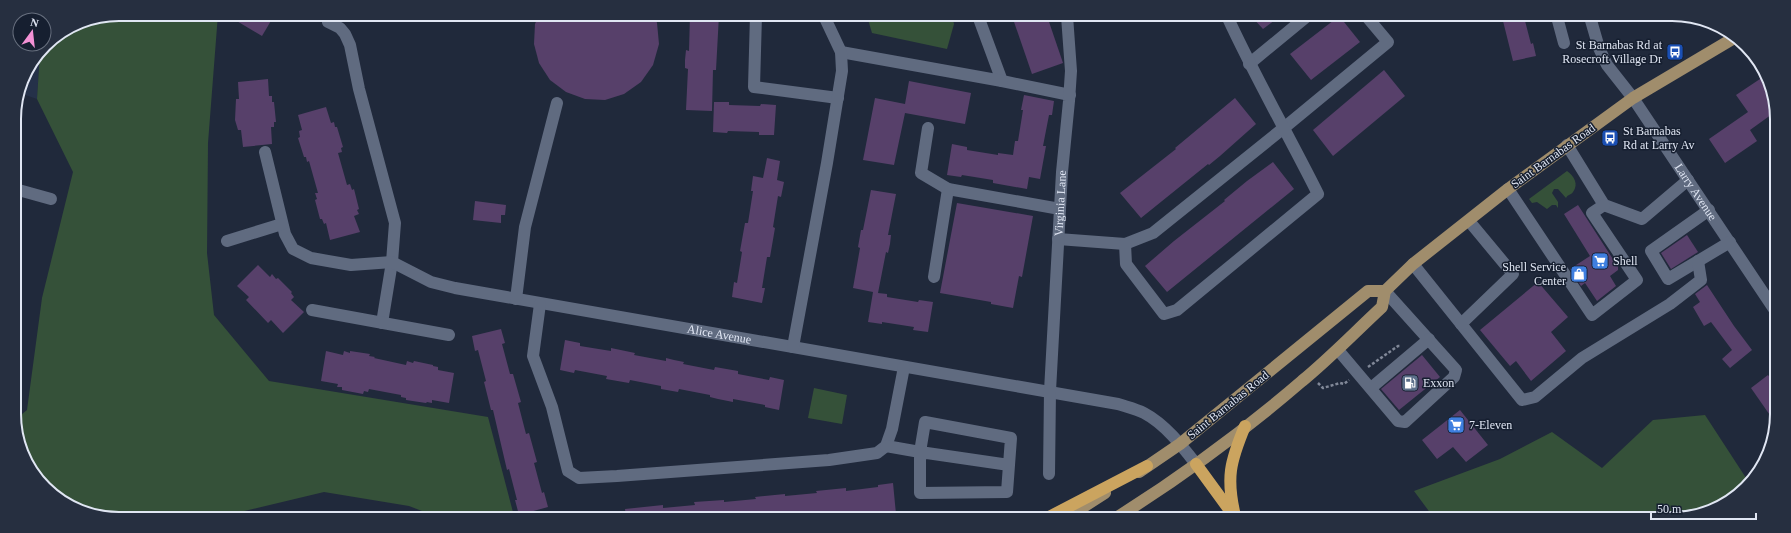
<svg xmlns="http://www.w3.org/2000/svg" width="1791" height="533" font-family="'Times New Roman',serif">
<rect width="100%" height="100%" fill="#20293b"/>
<!-- built -->
<path fill="#253149" d="M40,52L37,99L19,93L22,79Z"/>
<!-- green -->
<g fill="#355139">
<path d="M119,14H218L208,143L207,253L214,315L269,381L488,417L514,516H435L409,506L324,492L223,516L92,515L45,488L16,434V419L27,410L42,298L73,172L37,99L40,52L45,45L79,22Z"/>
<path d="M867,16H952L954,24L947,49L872,33Z"/>
<path d="M1567,171C1574,176 1579,184 1573,192C1571,195 1568,194 1566,198L1558,189H1554L1552,193L1558,202V208L1556,205H1552L1547,209L1537,202L1532,203L1529,199Z"/>
<path d="M814,388L847,395L842,424L808,418Z"/>
<path d="M1705,415L1748,481C1732,507 1706,512 1678,519L1434,518L1414,491L1500,459L1552,432L1602,468L1653,420Z"/>
</g>
<!-- building -->
<g fill="#57406a">
<path d="M225,14H275L262,36Z"/>
<path d="M539,15H654L657,23L659,44L653,65L641,82L624,94L605,100L585,99L566,92L550,80L539,63L534,44L535,24Z"/>
<path d="M690,15H719L716,70H713L712,111L686,110L688,69L685,68V60L686,50L689,51Z"/>
<path d="M1012,16H1047L1063,63L1032,74Z"/>
<path d="M1252,17H1279L1263,29Z"/>
<path d="M1338,17H1340L1360,42L1311,80L1290,54Z"/>
<path d="M1502,17H1524L1531,44L1533,43L1536,56L1513,61Z"/>
<path d="M1384,70L1405,96L1333,156L1313,130Z"/>
<path d="M1763,77L1775,99V112L1750,130L1757,141L1725,163L1709,139L1748,112L1736,95Z"/>
<path d="M268,79L269,96H272V102H274L276,122H274V127H271L272,144L243,147L241,130H238L235,120L236,99H239L238,82Z"/>
<path d="M909,81L971,93L965,124L905,113L894,165L863,160L875,98L905,104Z"/>
<path d="M1024,95L1054,101L1052,115H1049L1043,146H1046L1040,179L1029,177L1027,189L993,183V180L962,175L961,177L947,175L952,144L967,147V150L998,155V153L1013,155L1015,141H1018L1023,110H1021Z"/>
<path d="M1235,98L1256,124L1220,156L1209,165L1208,164L1141,218L1120,193L1176,149L1175,148Z"/>
<path d="M714,102H729V105L760,106L761,104L776,105L774,135H759V132L728,131L727,133L713,132Z"/>
<path d="M326,107L331,123L334,122L335,127H337L343,147L341,148L342,152L338,153L347,185L350,184L352,190L354,189L359,209L357,210L359,214L354,216L360,232L330,240L326,223L324,224L322,219H320L315,200L317,199L315,193H318L309,161L307,162L306,157H304L298,138L300,137L299,131L302,130L298,115Z"/>
<path d="M767,158L780,161L777,180L784,182L781,197L778,196L773,227L775,228L770,257H767L762,288H765L762,303L732,297L734,282L737,283L742,252L740,251L745,223H748L753,191H751L753,176L763,178Z"/>
<path d="M1273,162L1294,189L1167,292L1145,266L1174,241L1225,201L1224,200L1247,181Z"/>
<path d="M871,190L896,194L888,235H891L890,244L888,253L886,252L878,293L887,294V297L918,302L919,300L933,302L928,332L913,330L914,327L882,322V324L868,322L873,292L853,288L860,248L858,247L861,230H863Z"/>
<path d="M475,201L506,205L505,215H501V223L473,220Z"/>
<path d="M957,203L1033,216L1022,277L1019,276L1013,308L991,304V302L940,293Z"/>
<path d="M1578,205L1618,267V270L1610,276L1616,286L1597,301L1585,283L1581,286L1570,269L1590,256L1564,214Z"/>
<path d="M1687,235L1698,252L1671,269L1661,253Z"/>
<path d="M258,265L270,277L272,274L276,279L278,278L292,292L291,293L294,297L291,300L304,312L283,333L271,320L268,323L246,300L249,297L237,286Z"/>
<path d="M1538,282L1568,317L1551,332L1566,351L1531,381L1516,361L1510,366L1480,330Z"/>
<path d="M1707,285L1734,326L1752,350L1730,368L1722,359L1732,350L1711,322L1704,326L1693,307L1700,302L1695,294Z"/>
<path d="M501,329L505,343L502,344L510,374H513L521,402L518,403L526,434L529,433L537,462L534,463L542,493L544,492L548,507L519,515L515,500H517L509,469L507,470L493,410H491L484,382L486,381L478,350L475,351L472,336Z"/>
<path d="M565,340L580,343V346L611,351V348L635,353L634,355L666,361V358L674,360L684,362L683,364L714,370L715,367L738,371V374L769,380L770,377L784,380L779,410L765,407V405L733,399V402L718,399L710,397V395L679,389L678,392L661,389V386L630,380L629,383L606,379L607,376L575,370L574,373L560,370Z"/>
<path d="M326,351L343,355L344,351L350,353V351L370,354L369,356L375,357L374,358L406,365L407,361L413,363L414,361L433,365V366L438,367V370L454,373L449,403L432,400V403L427,402L426,403L406,400V398L401,397V395L369,389L368,392L364,391L363,394L342,390V387H337L338,384L321,381Z"/>
<path d="M1422,355L1440,377L1399,410L1381,389Z"/>
<path d="M1768,375L1774,383V421L1751,388Z"/>
<path d="M1460,410L1488,445L1466,462L1453,447L1437,459L1422,440Z"/>
<path d="M893,483L896,514L881,515V513L848,517H626L625,509L663,505V508L695,505L694,502L724,500V502L756,499L755,497L785,494V496L817,493L816,491L846,488V491L878,487V485Z"/>
</g>
<g fill="none" stroke-linecap="round" stroke-linejoin="round">
<!-- path -->
<g stroke="#818898" stroke-width="2.5" stroke-dasharray="3 2" stroke-linecap="butt">
<path d="M1368,367L1398,346H1401"/>
<path d="M1318,383L1323,388L1340,383L1344,384L1349,380"/>
</g>
<!-- minor -->
<g stroke="#606b80" stroke-width="12">
<path d="M756,15L754,87L838,98"/>
<path d="M978,16L1002,81L1070,95"/>
<path d="M1557,17L1564,43"/>
<path id="s1" d="M1590,17L1599,48L1607,65L1633,98L1774,309"/>
<path d="M328,22L340,28L345,34L350,45L359,89L395,223L392,262L382,323"/>
<path d="M841,52L1002,81"/>
<path d="M1249,64L1306,17"/>
<path d="M928,128L921,173L948,189L1060,209"/>
<path d="M1567,145L1604,205L1642,219L1688,180"/>
<path id="s2" d="M265,152L285,234L293,249L311,258L351,265L392,262L431,282L455,288L1118,404C1127,407 1136,409 1144,413C1165,424 1182,446 1196,464"/>
<path d="M15,189L51,199"/>
<path d="M1508,189L1592,315L1637,280L1592,213L1604,205"/>
<path d="M1709,210L1651,251L1668,279L1730,242"/>
<path d="M1058,239L1125,244L1153,233L1285,127L1388,42L1367,17"/>
<path d="M227,241L282,224"/>
<path d="M1125,244L1126,264L1164,314L1177,310L1318,194C1288,134 1255,77 1227,16"/>
<path d="M1413,264L1522,400L1535,397L1582,358L1670,304L1701,280L1698,261"/>
<path d="M934,277L948,189"/>
<path d="M516,299L525,227L557,103"/>
<path d="M540,304L533,356L552,407L568,471L579,478L617,476L829,460L877,453L886,446L892,429L904,367"/>
<path d="M312,310L449,335"/>
<path d="M1461,324L1513,274L1469,221"/>
<path d="M793,347L827,163L842,71L841,52L824,16"/>
<path d="M1338,350L1398,421L1405,422L1454,377L1456,370L1385,291"/>
<path d="M1371,388L1429,339"/>
<path d="M886,446L920,452L925,422L1011,438L1007,492L920,493V452L1009,465"/>
<path id="s3" d="M1049,474L1050,391L1062,172L1069,101L1071,71L1067,16"/>
</g>
<!-- major -->
<g stroke="#a08d6c" stroke-width="12">
<path d="M1139,472L1180,444L1368,291H1385"/>
<path d="M1066,518L1105,493"/>
<path d="M1116,518C1181,477 1244,431 1302,381C1330,358 1355,332 1382,307L1385,291L1413,264L1508,189L1633,98L1734,38"/>
</g>
<!-- highway -->
<g stroke="#cba45f" stroke-width="12">
<path d="M1196,464L1231,512"/>
<path d="M1235,516C1226,478 1230,462 1245,426"/>
<path d="M1049,517L1147,466"/>
</g>
</g>
<!-- icons -->
<defs>
<g id="bus-square" transform="scale(0.9)"><rect x="-9" y="-9" width="18" height="18" rx="4" fill="#1a4fb4" stroke="#161f30"/><path d="M-5-6H5V4H4V6H2V4H-2V6H-4V4H-5ZM-3.5-4V0h7V-4ZM-3.5 1.2v1.5H-2V1.2ZM2 1.2v1.5H3.5V1.2Z" fill="#fff"/></g>
<g id="supermarket-square" transform="scale(0.9)"><rect x="-9" y="-9" width="18" height="18" rx="4" fill="#3f7fe0" stroke="#161f30"/><path d="M-6-5.5h2.5l.6 2H6L4.5 2H-2.5L-4.4-4H-6ZM-1.5 3.2a1.3 1.3 0 1 0 .1 0ZM3 3.2a1.3 1.3 0 1 0 .1 0Z" fill="#fff"/></g>
<g id="shop-square" transform="scale(0.9)"><rect x="-9" y="-9" width="18" height="18" rx="4" fill="#3f7fe0" stroke="#161f30"/><path d="M-5-2.5h2.3a2.7 3.5 0 0 1 5.4 0H5L5.5 6h-11ZM-1.5-2.5h3a1.5 2.3 0 0 0-3 0Z" fill="#fff"/></g>
<g id="fuel-square" transform="scale(0.9)"><rect x="-9" y="-9" width="18" height="18" rx="4" fill="#5c6f8a" stroke="#161f30"/><path d="M-5.5-6h7V0h2V4h1.3V-2.5L3-4.5l.8-.8L6-3V5H2.5V1h-1V6h-7ZM-4.2-4.7v3.2H.2V-4.7Z" fill="#fff"/></g>
</defs>
<g fill-rule="evenodd">
<use href="#bus-square" x="1675" y="52"/>
<use href="#bus-square" x="1610" y="138"/>
<use href="#supermarket-square" x="1600" y="261"/>
<use href="#shop-square" x="1579" y="274"/>
<use href="#fuel-square" x="1410" y="383"/>
<use href="#supermarket-square" x="1456" y="425"/>
</g>
<g text-anchor="middle" dominant-baseline="central" stroke-width="3" stroke-linejoin="round" paint-order="stroke">
<!-- poi labels -->
<g font-size="12" fill="#e0e6f3" stroke="#161f30" text-anchor="start">
<text x="1662" y="45" text-anchor="end">St Barnabas Rd at<tspan x="1662" dy="14">Rosecroft Village Dr</tspan></text>
<text x="1623" y="131">St Barnabas<tspan x="1623" dy="14">Rd at Larry Av</tspan></text>
<text x="1613" y="261">Shell</text>
<text x="1566" y="267" text-anchor="end">Shell Service<tspan x="1566" dy="14">Center</tspan></text>
<text x="1423" y="383">Exxon</text>
<text x="1469" y="425">7-Eleven</text>
</g>
<!-- street labels -->
<g font-size="12" fill="#e0e6f3" stroke="#161f30">
<text transform="translate(1553 156) rotate(-36)">Saint Barnabas Road</text>
<text stroke="none"><textPath href="#s1" startOffset="206">Larry Avenue</textPath></text>
<text stroke="none"><textPath href="#s3" startOffset="271">Virginia Lane</textPath></text>
<text stroke="none"><textPath href="#s2" startOffset="540">Alice Avenue</textPath></text>
<text transform="translate(1228 405) rotate(-39)">Saint Barnabas Road</text>
</g>
</g>
<!-- crop -->
<path d="M0 0H1791V533H0ZM119 21H1672A98 98 0 0 1 1770 119V414A98 98 0 0 1 1672 512H119A98 98 0 0 1 21 414V119A98 98 0 0 1 119 21Z" fill="#262f40" fill-rule="evenodd"/>
<path fill="none" stroke="#e0e6f3" stroke-width="2" d="M119 21H1672A98 98 0 0 1 1770 119V414A98 98 0 0 1 1672 512H119A98 98 0 0 1 21 414V119A98 98 0 0 1 119 21Z"/>
<!-- north arrow -->
<g transform="translate(32 32) rotate(15)"><circle r="19" fill="#161f30" stroke="#676f7e"/>
<path d="M0-3L7 15L0 10L-7 15Z" fill="#f391d5"/>
<text y="-6" font-size="11" font-weight="bold" text-anchor="middle" fill="#e0e6f3">N</text>
</g>
<!-- scale -->
<path d="M1651 513v6h105v-6" fill="none" stroke="#e0e6f3" stroke-width="2"/>
<text x="1657" y="513" font-size="12" fill="#e0e6f3" stroke="#161f30" stroke-width="3" paint-order="stroke">50 m</text>
</svg>
